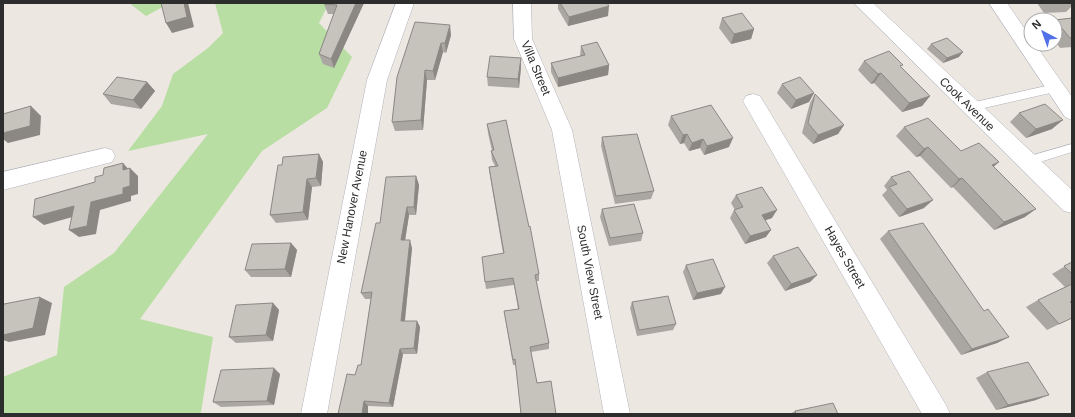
<svg xmlns="http://www.w3.org/2000/svg" width="1075" height="417" font-family="Arial,sans-serif">
<rect width="100%" height="100%" fill="#ede7e1"/>
<!-- green -->
<g fill="#b8dea3">
<path d="M129,3H170L146,16Z"/>
<path d="M215,3H329L319,23L352,57L327,108L262,151L140,319L213,337L201,412L200,414H3V377L57,355L64,287L114,253L208,134L128,151L162,106L173,74L208,48L223,33Z"/>
</g>
<g fill="none" stroke-linecap="round" stroke-linejoin="round">
<!-- lane casing -->
<g stroke="#b1b3bc" stroke-width="1">
<g id="lane">
<path d="M1055,84L1059,85L1060,88L1059,91L971,111L966,107L971,103Z"/>
<path d="M1072,144V152L1027,166L1023,164L1021,161L1023,158Z"/>
</g>
</g>
<!-- street casing -->
<g stroke="#b1b3bc" stroke-width="1">
<g id="street">
<path d="M513,3H531L532,39L572,130L630,414H604L552,130L514,39Z"/>
<path d="M989,3H1007L1031,38V44H1035L1072,97V120L1065,117Z"/>
<path d="M753,94L760,96L946,405L950,414H922L743,101L746,96Z"/>
<path d="M105,148L112,150L115,156L112,162L3,190V172Z"/>
</g>
</g>
<!-- secondary casing -->
<g stroke="#b1b3bc" stroke-width="1">
<g id="secondary">
<path d="M396,3H414L387,80L327,414H301L367,80Z"/>
<path d="M854,3H873L1072,190V213L1064,211Z"/>
</g>
</g>
<!-- lane -->
<use href="#lane" fill="#fff" fill-rule="evenodd"/>
<!-- street -->
<use href="#street" fill="#fff" fill-rule="evenodd"/>
<!-- secondary -->
<use href="#secondary" fill="#fff" fill-rule="evenodd"/>
</g>
<!-- wall -->
<g fill="#aaa7a2">
<path d="M325,3H364L334,68L323,64L319,54L334,14H328L324,4Z"/>
<path d="M558,3H607L608,16L568,26L558,9Z"/>
<path d="M1037,3H1072V6L1066,12L1044,13Z"/>
<path d="M722,18L754,29L751,39L731,44L719,28Z"/>
<path d="M1072,18V47L1060,48L1055,41V20H1054Z"/>
<path d="M451,35L446,53L443,52L435,80H427L423,130L395,131L392,122L397,77Z"/>
<path d="M931,44L959,57L943,63L927,49Z"/>
<path d="M581,46L609,65L608,75L558,87L551,72V63L580,56Z"/>
<path d="M521,58V67L519,88L488,86L487,77Z"/>
<path d="M864,61L901,67L930,96L922,106L902,112L874,83L871,84L858,70Z"/>
<path d="M147,82L155,91L141,109L111,104L103,94Z"/>
<path d="M782,84L814,93L809,102L791,109L777,93Z"/>
<path d="M815,94L844,125L838,134L813,144L802,133L810,103Z"/>
<path d="M1019,113L1052,129L1026,138L1010,122Z"/>
<path d="M671,116L729,147L704,155L700,148L689,151L684,143L680,144L668,125Z"/>
<path d="M487,124L529,227L539,274V281H536L549,343V349L531,352L537,383L556,414L515,365H513L504,311L518,309L514,285L486,289L485,282L503,253L490,176L489,167L495,166L492,160L491,151H492L488,133Z"/>
<path d="M904,127L961,151L993,167L1025,217L994,230L953,187L951,188L920,156L916,157L896,136Z"/>
<path d="M602,137L654,191L651,199L615,204L601,146Z"/>
<path d="M319,154L323,162L321,186L312,187L308,220L276,223L270,215L282,165Z"/>
<path d="M416,176L419,185L416,215H409L405,240L412,248L405,321H417L420,327L417,354H403L393,407L368,406V414H338L355,375L361,365L371,299H365L361,293L380,223Z"/>
<path d="M891,177L924,208L899,217L882,195L887,190L884,186Z"/>
<path d="M736,195L772,218L766,220V237L745,244L730,218L734,210H735L731,203Z"/>
<path d="M602,209L643,233L641,241L609,246L600,217Z"/>
<path d="M888,231L984,311L1009,337L997,343L961,355L880,239Z"/>
<path d="M291,243L297,250L291,277H251L245,270Z"/>
<path d="M773,256L817,275L810,282L785,291L767,263Z"/>
<path d="M1072,262V301L1070,302L1072,318L1047,330L1026,307L1038,300L1065,287L1052,274Z"/>
<path d="M686,265L721,294L693,300L683,272Z"/>
<path d="M632,302L676,324L673,330L637,336L630,308Z"/>
<path d="M273,303L279,310L273,341L236,343L229,337Z"/>
<path d="M987,372L1036,400L996,410L976,378Z"/>
<path d="M280,374L274,405L221,407L213,402Z"/>
<path d="M795,411L838,414H790Z"/>
</g>
<!-- shaded-wall -->
<g fill="#8b8884">
<path d="M184,3H188L194,27L172,33L166,23Z"/>
<path d="M356,3H364L334,68L331,59Z"/>
<path d="M609,6L608,16L568,26L569,17Z"/>
<path d="M450,25L451,35L446,53L445,43Z"/>
<path d="M754,29L751,39L731,44L734,34Z"/>
<path d="M441,43L443,52L435,80L433,71Z"/>
<path d="M963,52L959,57L943,63L947,58Z"/>
<path d="M521,58V67L519,88L518,79Z"/>
<path d="M609,65L608,75L558,87V78Z"/>
<path d="M425,70L427,80L423,130L421,120Z"/>
<path d="M881,73L874,83L871,84L878,74Z"/>
<path d="M147,82L155,91L141,109L133,100Z"/>
<path d="M814,93L809,102L791,109L796,100Z"/>
<path d="M930,96L922,106L902,112L909,103Z"/>
<path d="M31,106L41,116L40,135L8,143L3,139V133Z"/>
<path d="M1063,120L1052,129L1026,138L1036,129Z"/>
<path d="M844,125L838,134L813,144L818,135Z"/>
<path d="M687,134L684,143L680,144L683,135Z"/>
<path d="M733,138L729,147L704,155L707,146Z"/>
<path d="M703,139L700,148L689,151L692,143Z"/>
<path d="M928,147L920,156L916,157L924,149Z"/>
<path d="M319,154L323,162L321,186L316,178Z"/>
<path d="M999,162L989,171L992,165Z"/>
<path d="M123,163L130,171V168L138,176V194L131,196V201L100,210L96,234L79,237L69,230L91,202L123,170Z"/>
<path d="M416,176L419,185L416,215L414,207Z"/>
<path d="M962,178L953,187L951,188L959,179Z"/>
<path d="M307,179L312,187L308,220L303,212Z"/>
<path d="M933,200L924,208L899,217L907,209Z"/>
<path d="M74,206L83,214L44,225L33,217Z"/>
<path d="M407,207L409,215L404,247L401,240Z"/>
<path d="M1036,209L1025,217L994,230L1004,222Z"/>
<path d="M777,210L772,218L757,223L762,215Z"/>
<path d="M771,230L766,237L745,244L750,236Z"/>
<path d="M410,240L412,248L404,328L401,321Z"/>
<path d="M291,243L297,250L291,277L285,269Z"/>
<path d="M817,275L810,282L785,291L791,284Z"/>
<path d="M725,287L721,294L693,300L697,293Z"/>
<path d="M40,297L52,303L45,335L9,342L3,340V335Z"/>
<path d="M273,303L279,310L273,341L266,335Z"/>
<path d="M417,321L420,327L417,354L414,348Z"/>
<path d="M1009,337L997,343L961,355L972,349Z"/>
<path d="M400,349L403,354L393,407L389,403Z"/>
<path d="M274,368L280,374L274,405L267,401Z"/>
<path d="M1049,395L1036,400L996,410L1008,405Z"/>
<path d="M364,401L368,406V414H362Z"/>
</g>
<!-- building -->
<g fill="#c6c2bc" stroke="#8b8884">
<path d="M161,3H184L187,17L166,23Z"/>
<path d="M325,3H356L331,59L319,54L337,5L324,4Z"/>
<path d="M560,3H607L609,6L569,17Z"/>
<path d="M742,13L754,29L734,34L722,18Z"/>
<path d="M1072,18V38H1070L1055,20Z"/>
<path d="M415,22L450,25L445,43H441L433,71L425,70L421,120L392,122L397,77Z"/>
<path d="M947,38L963,52L947,58L931,44Z"/>
<path d="M597,42L609,65L558,78L551,63L585,55L581,46Z"/>
<path d="M889,51L903,65L900,66L930,96L909,103L881,73L878,74L864,61Z"/>
<path d="M490,56L521,58L518,79L487,77Z"/>
<path d="M117,77L147,82L133,100L103,94Z"/>
<path d="M800,77L814,93L796,100L782,84Z"/>
<path d="M815,94L844,125L818,135L808,123Z"/>
<path d="M1045,104L1063,120L1036,129L1019,113Z"/>
<path d="M711,105L733,138L707,146L703,139L692,143L687,134L683,135L671,116Z"/>
<path d="M31,106L30,126L3,133V114Z"/>
<path d="M928,118L961,151L979,143L999,162L992,165L1036,209L1004,222L962,178L959,179L928,147L924,149L904,127Z"/>
<path d="M506,120L529,227L530,226L539,274L535,275L549,343L530,347L537,383L551,381L556,414H521L515,359L513,360L504,311L519,309L513,278L485,282L482,257L504,253L489,167L498,166L491,151L494,150L487,124Z"/>
<path d="M637,134L654,191L616,196L602,137Z"/>
<path d="M319,154L316,178L307,179L303,212L270,215L278,165H282L283,157Z"/>
<path d="M123,163V170L130,168V186L123,188V194L91,202L87,226L69,230L74,206L33,217L35,199L95,182V177L103,175L104,168Z"/>
<path d="M909,171L933,200L907,209L889,187L897,184L891,177Z"/>
<path d="M416,176L414,207H407L401,240H410L401,321H417L414,348L400,349L389,403L364,401L362,414H338L347,374L355,375L358,365H361L372,292L361,293L376,223H380L386,177Z"/>
<path d="M762,187L777,210L762,215L771,230L750,236L734,210L743,207L736,195Z"/>
<path d="M634,204L643,233L610,238L602,209Z"/>
<path d="M923,223L984,311L988,309L1009,337L972,349L888,231Z"/>
<path d="M291,243L285,269L245,270L252,244Z"/>
<path d="M798,247L817,275L791,284L773,256Z"/>
<path d="M713,259L725,287L697,293L686,265Z"/>
<path d="M1072,262V274L1064,266Z"/>
<path d="M1072,284V301L1070,302L1072,304V318L1059,324L1038,300Z"/>
<path d="M668,296L676,324L639,330L632,302Z"/>
<path d="M40,297L33,328L3,335V308L4,304Z"/>
<path d="M273,303L266,335L229,337L236,305Z"/>
<path d="M1028,362L1049,395L1008,405L987,372Z"/>
<path d="M274,368L267,401L213,402L221,370Z"/>
<path d="M833,403L838,414H796L795,411Z"/>
</g>
<g text-anchor="middle" dominant-baseline="central" stroke-width="3.5" stroke-linejoin="round" paint-order="stroke">
<!-- street labels -->
<g font-size="12" fill="#2d2d2d" stroke="#fff">
<text transform="translate(536 68) rotate(67)">Villa Street</text>
<text transform="translate(967 104) rotate(44)">Cook Avenue</text>
<text transform="translate(352 207) rotate(-79)">New Hanover Avenue</text>
<text transform="translate(845 257) rotate(60)">Hayes Street</text>
<text transform="translate(590 272) rotate(79)">South View Street</text>
</g>
</g>
<!-- border -->
<rect width="1075" height="417" fill="none" stroke="#2d2d2d" stroke-width="8"/>
<!-- north arrow -->
<g transform="translate(1043 32) rotate(319)"><circle r="19" fill="#ffffff" stroke="#ababab"/>
<path d="M0-3L7 15L0 10L-7 15Z" fill="#5270e9"/>
<text y="-6" font-size="11" font-weight="bold" text-anchor="middle" fill="#2d2d2d">N</text>
</g>
</svg>
